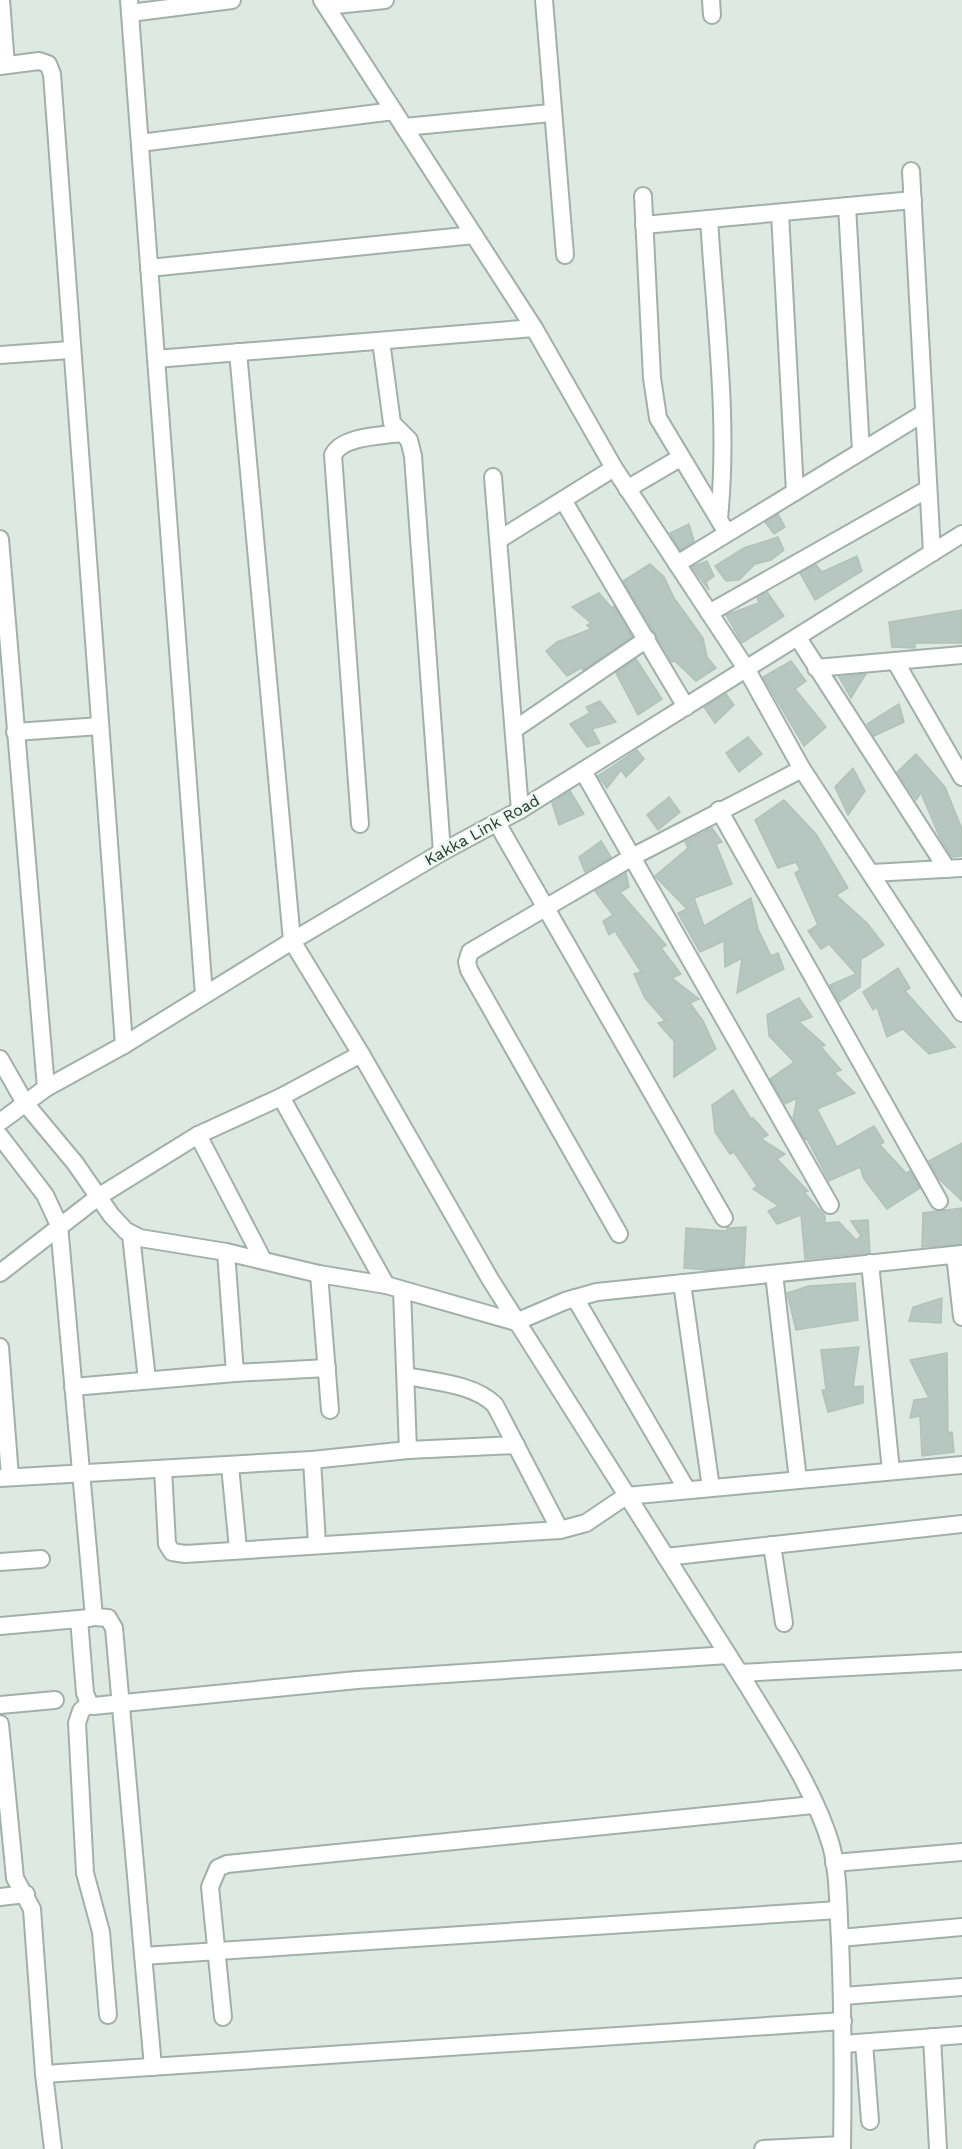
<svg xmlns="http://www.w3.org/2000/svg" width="962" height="2149" font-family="'Work Sans',sans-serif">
<rect width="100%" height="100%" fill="#dee9e4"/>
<!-- building -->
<g fill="#b6c6c0" stroke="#b1c2bb" stroke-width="1.5">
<path d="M778,514L785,527L774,534L765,522Z"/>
<path d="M689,524L694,541L680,550L670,533Z"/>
<path d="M778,537L784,550L771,560L755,564L739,580L726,581L715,566L744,548Z"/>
<path d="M857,556L862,571L815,600L800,573L816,565L822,572Z"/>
<path d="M707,561L714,576L706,582L709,590L692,567Z"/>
<path d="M650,564L664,577L674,598L703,638L707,657L716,668L696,681L675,661L672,662L623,581Z"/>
<path d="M767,592L784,616L742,643L726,615L759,603L757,598Z"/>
<path d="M599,593L612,608L614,606L632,637L583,670L581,668L567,676L546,651L557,642L591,629L587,625L591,623L572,607Z"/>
<path d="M962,610V643H915V648L892,647L889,622Z"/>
<path d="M636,659L662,699L638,715L616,673Z"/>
<path d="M791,661L806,681L795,689L826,727L804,746L763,677Z"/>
<path d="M866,674L857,688L851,698L839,677Z"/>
<path d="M726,694L734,705L715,723L704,707Z"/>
<path d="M600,701L616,722L592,729L600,743L587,747L570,724L590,713L586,707Z"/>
<path d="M899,704L904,722L874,736L867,724Z"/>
<path d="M748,737L762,754L739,772L726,753Z"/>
<path d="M637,750L644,759L626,777L621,770L607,788L598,776Z"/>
<path d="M916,754L945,787L962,829V856L952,857L940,838L921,793L916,800L897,772Z"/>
<path d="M853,768L865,791L848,815L835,787Z"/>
<path d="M570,791L584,814L559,825L552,803Z"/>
<path d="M669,797L680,812L658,830L647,815Z"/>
<path d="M784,800L816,834L848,888L836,895L867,923L884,945L861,959L860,987L839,1002L830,985L856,974L829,944L821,949L808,931L818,925L795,873L800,870L796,862L778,868L755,820Z"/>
<path d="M712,828L722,842L716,844L732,884L694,898L704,926L751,898L758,929L771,956L778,953L784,969L737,993L742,958L725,967L724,941L700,952L678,913L687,909L655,876L688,848L685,842Z"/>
<path d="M601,841L611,857L585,872L579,857Z"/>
<path d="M626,873L629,887L620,892L666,945L661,948L681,974L672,978L699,999L690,1003L703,1021L716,1049L674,1077V1041L658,1023L665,1021L645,998L634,974L641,972L615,931L609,935L603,921L613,915L595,891Z"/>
<path d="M898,968L910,988L905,991L955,1047L929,1054L903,1029L887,1037L877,1007L873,1010L863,992Z"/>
<path d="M799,998L812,1017L799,1022L825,1045L821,1047L841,1070L834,1073L855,1093L817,1109L837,1147L874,1126L884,1142L880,1145L906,1173L910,1171L920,1188L887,1209L864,1179L860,1167L829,1181L807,1139L805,1140L793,1119L797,1098L785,1104L770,1079L794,1062L769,1036L767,1015Z"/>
<path d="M733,1090L751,1119L753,1118L768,1135L761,1139L785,1154L777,1159L808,1191L804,1192L825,1216V1223L839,1222L856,1240L861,1236L851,1221L868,1220L870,1253L805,1259L801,1215L777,1224L768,1211L779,1206L753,1189L757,1186L734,1152L730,1154L715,1132L712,1105Z"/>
<path d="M962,1143V1201L937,1177L929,1161Z"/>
<path d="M962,1208V1244L922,1247L923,1213Z"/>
<path d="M746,1227L744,1266L707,1270L684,1268L686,1228L727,1231V1228Z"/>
<path d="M855,1283L858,1320L796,1330L787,1293L809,1286Z"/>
<path d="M942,1298L941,1323L909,1321L913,1307Z"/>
<path d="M859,1347L853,1387L863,1386V1403L828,1412L822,1390H826L821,1350Z"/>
<path d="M947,1353L948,1433L952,1432L954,1452L922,1456L920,1416L910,1418L914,1400L929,1398L910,1360Z"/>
</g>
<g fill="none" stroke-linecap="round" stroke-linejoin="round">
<!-- minor casing -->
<g stroke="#a1b0ab" stroke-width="20">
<g id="minor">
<path d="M1,0L6,65"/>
<path d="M129,0L204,995"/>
<path d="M322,0L534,328L614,468L747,670L802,769L962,1013"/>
<path d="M544,0L565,255"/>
<path d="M711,0L712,15"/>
<path d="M326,6L385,0"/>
<path d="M130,13L232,0"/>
<path d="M0,66L39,61L48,64L52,74L124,1045"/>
<path d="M404,127L551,113"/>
<path d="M140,143L394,111"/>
<path d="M911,171L932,553"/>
<path d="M643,196L652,378L658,418L727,533"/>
<path d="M847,206L861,451"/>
<path d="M780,213L795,492"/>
<path d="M709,219C715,318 729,420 719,518"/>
<path d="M644,225L913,200"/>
<path d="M149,268L474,235"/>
<path d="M381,341L392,423L409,440L413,456L442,852"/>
<path d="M238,352L292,941L361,1054L490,1279L749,1688C778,1736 815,1791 831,1845C839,1875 838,1909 840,1940C843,2010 843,2079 842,2149"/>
<path d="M0,355L70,350"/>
<path d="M156,359L534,328"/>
<path d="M493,477L520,810"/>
<path d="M627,489L680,458"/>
<path d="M563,500L686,707"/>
<path d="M0,539L46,1088"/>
<path d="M500,539L614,468"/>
<path d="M677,564L924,413"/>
<path d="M709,613L928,489"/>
<path d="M798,638L947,869"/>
<path d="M895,661L962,777"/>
<path d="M816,668L962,655"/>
<path d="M515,729L647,639"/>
<path d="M15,732L100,726"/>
<path d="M583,771L830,1205"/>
<path d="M719,810L939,1201"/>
<path d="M497,823L724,1218"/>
<path d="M360,824L333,455C342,436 381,436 400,433"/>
<path d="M872,873L962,868"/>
<path d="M0,1059L25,1103L75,1163L111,1215L126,1231L140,1238L226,1252L319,1274L386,1285L516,1322L565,1301L597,1292L962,1254"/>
<path d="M281,1097L386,1285"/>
<path d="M0,1122L46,1088L124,1045L292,941L442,852L520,810L962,534"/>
<path d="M198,1135L263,1260"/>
<path d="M0,1136L45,1195L59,1225L94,1617L108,1618L114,1628L153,2067"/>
<path d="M619,1234L469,970L467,962L470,952L634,856L802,769"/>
<path d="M131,1235L147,1380"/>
<path d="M226,1252L235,1373"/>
<path d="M955,1255L962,1317"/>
<path d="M870,1263L891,1471"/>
<path d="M0,1273L98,1197L198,1135L281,1097L361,1054"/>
<path d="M319,1274L330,1410"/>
<path d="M774,1274L798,1480"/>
<path d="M682,1283L711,1488"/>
<path d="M402,1290L408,1450"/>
<path d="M575,1298L687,1490"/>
<path d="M0,1347L10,1477"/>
<path d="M407,1376C436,1382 474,1384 495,1405L560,1530"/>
<path d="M73,1387L235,1373L327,1368"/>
<path d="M230,1466L238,1549"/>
<path d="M163,1469L167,1544L172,1552L185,1554L560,1530L586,1523L626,1496L962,1465"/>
<path d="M0,1478L312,1460"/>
<path d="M317,1544L312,1460L408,1450L516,1445"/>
<path d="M772,1545L784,1623"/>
<path d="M666,1557L962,1524"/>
<path d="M0,1562L41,1559"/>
<path d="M79,1619L85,1693L89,1703L93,1706L357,1680L728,1655"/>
<path d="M0,1626L90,1618"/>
<path d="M740,1673L962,1661"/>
<path d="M89,1703L81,1711L77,1723L85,1873L101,1932L108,2015"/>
<path d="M0,1705L55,1700"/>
<path d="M0,1724L15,1878L32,1909L44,2074L53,2149"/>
<path d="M834,1863L962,1852"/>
<path d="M0,1897L26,1894"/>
<path d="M840,1938L962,1927"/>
<path d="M143,1956L838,1910"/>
<path d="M843,1996L962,1987"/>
<path d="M223,2017L210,1887L218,1868L227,1864L813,1805"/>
<path d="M932,2037L938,2149"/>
<path d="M864,2043L870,2121"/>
<path d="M843,2044L962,2035"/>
<path d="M44,2074L843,2021"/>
<path d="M763,2149L842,2145"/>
</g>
</g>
<!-- minor -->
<use href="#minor" stroke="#fff" stroke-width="16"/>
</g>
<g text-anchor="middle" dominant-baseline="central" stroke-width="5" stroke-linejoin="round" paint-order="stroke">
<!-- street labels -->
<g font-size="16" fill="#203831" stroke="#eef6f2">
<text transform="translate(482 830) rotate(-29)">Kakka Link Road</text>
</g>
</g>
</svg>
